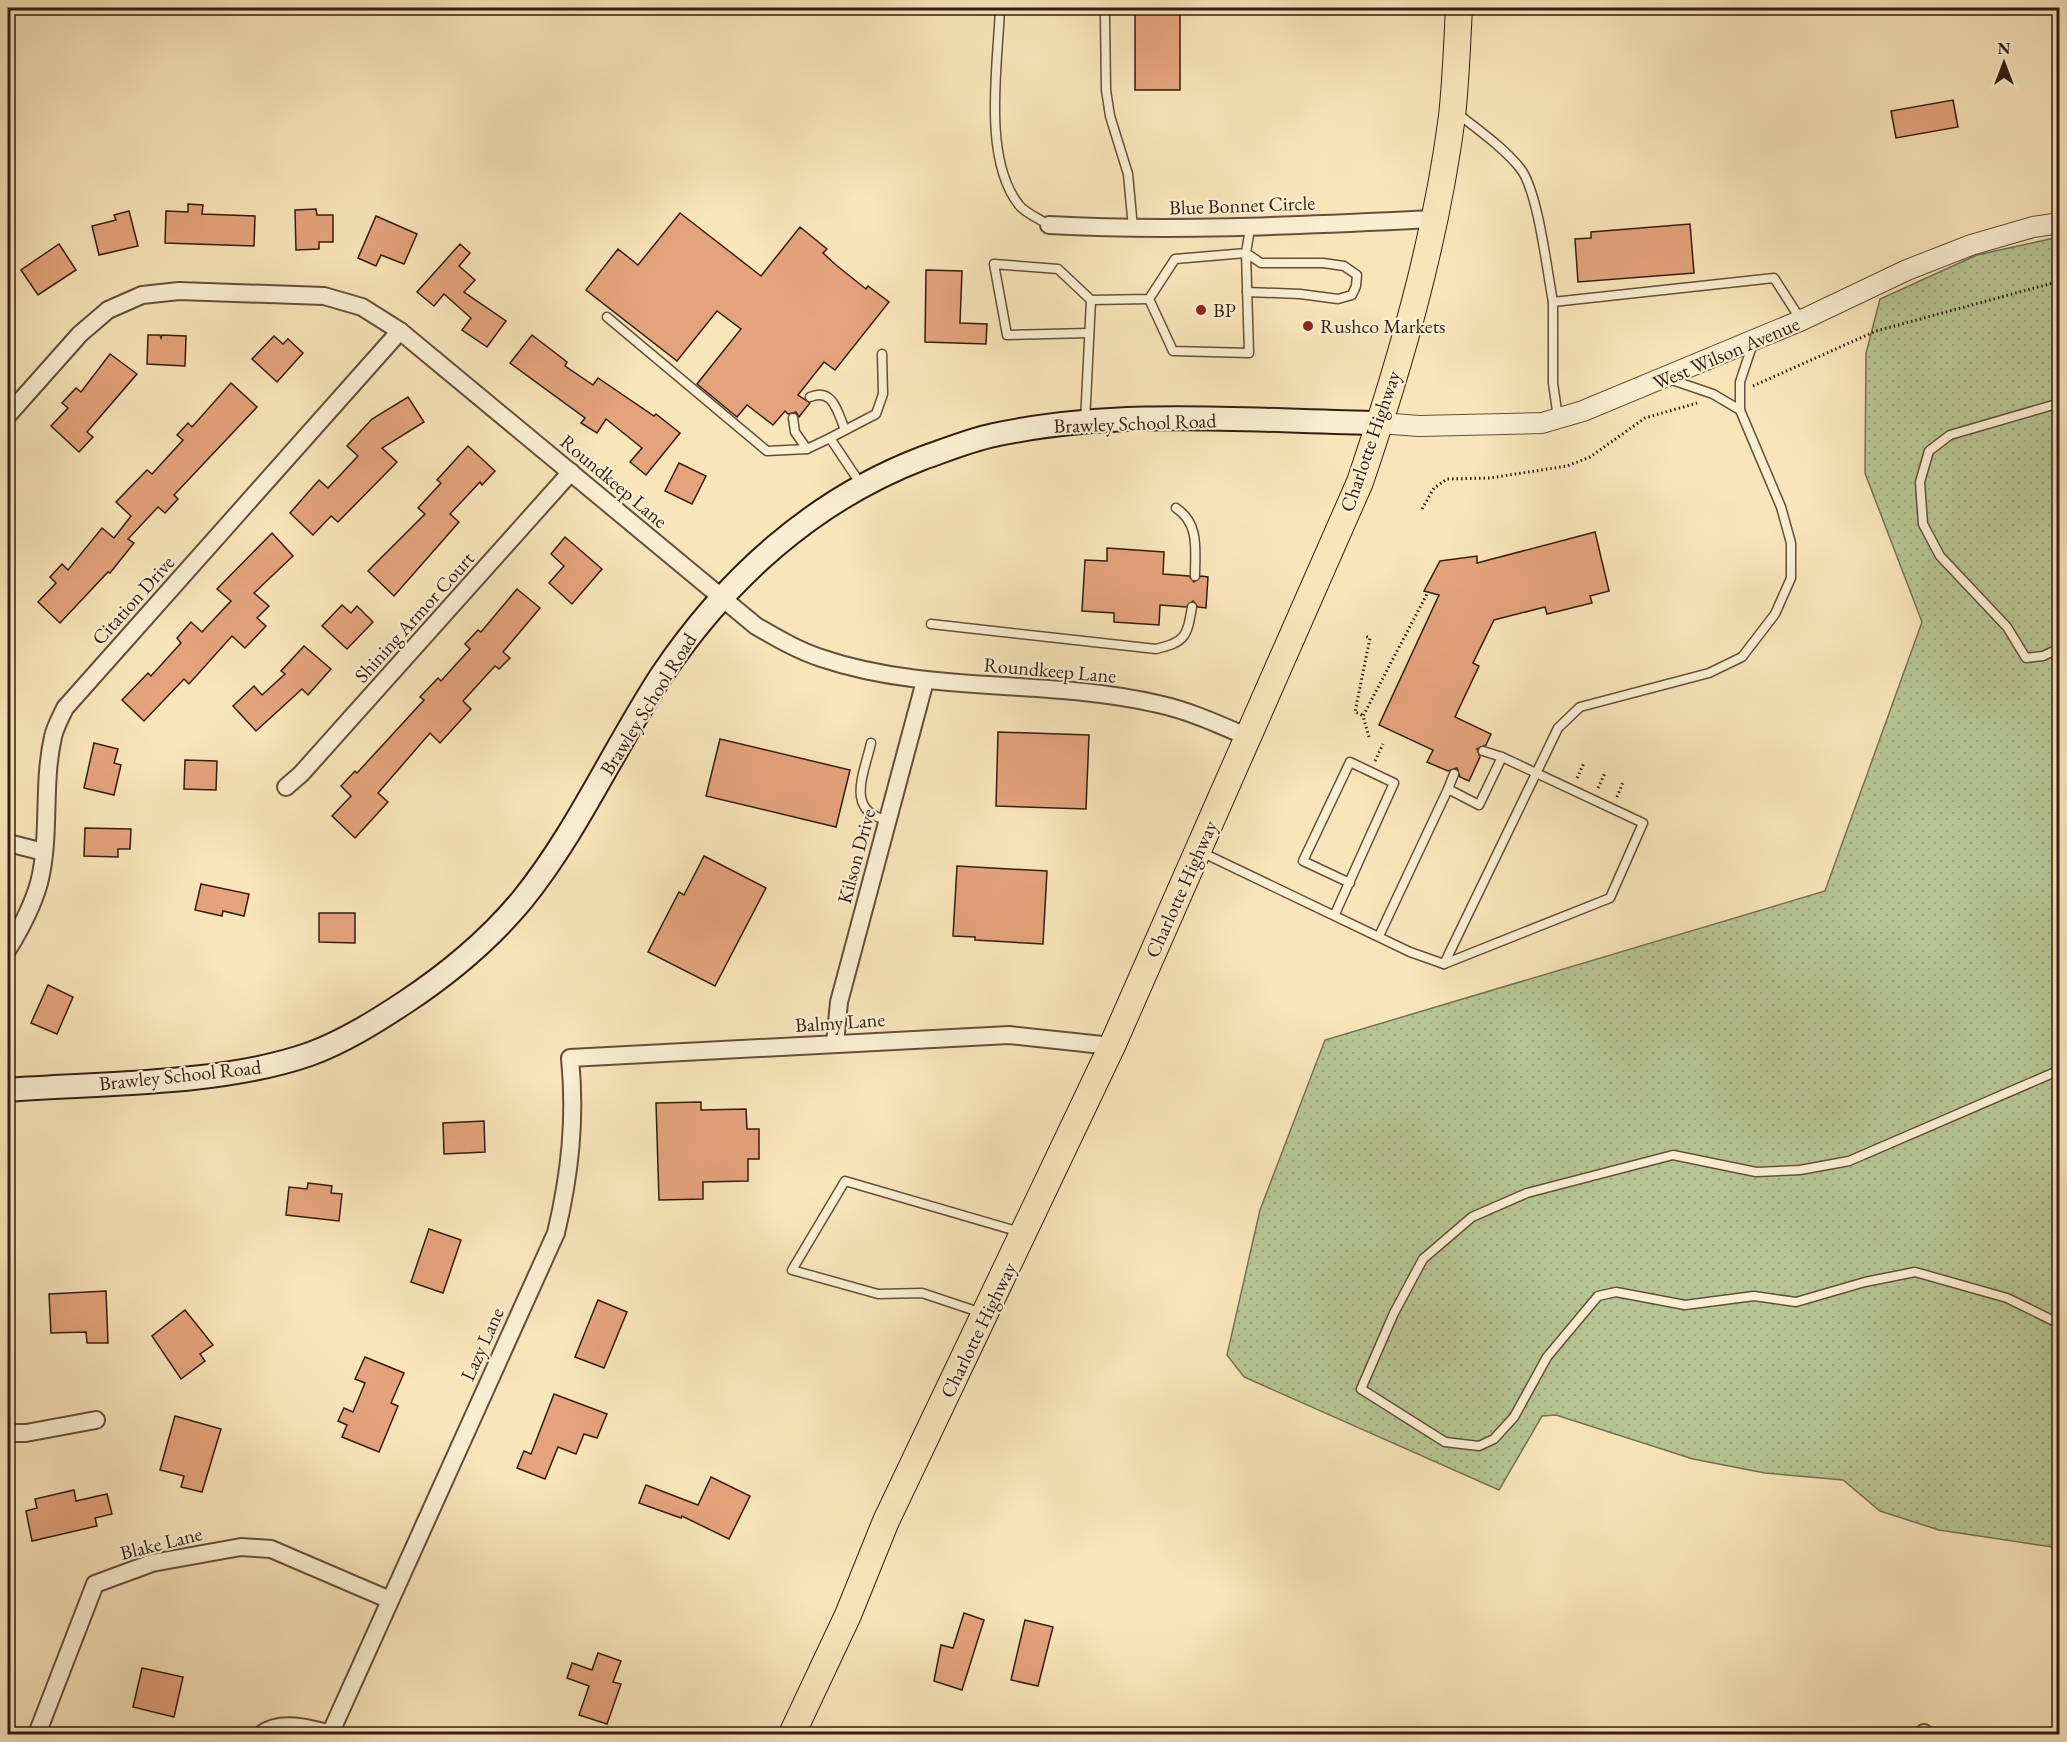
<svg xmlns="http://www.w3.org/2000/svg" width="2067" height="1742" font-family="'EB Garamond',serif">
<defs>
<pattern id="grass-dots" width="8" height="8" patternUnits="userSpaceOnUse" patternTransform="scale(1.5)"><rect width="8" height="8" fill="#b7c694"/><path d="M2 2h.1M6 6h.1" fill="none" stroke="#9eaa7f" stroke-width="1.8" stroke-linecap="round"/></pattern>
</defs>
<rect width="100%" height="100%" fill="#f8e5b9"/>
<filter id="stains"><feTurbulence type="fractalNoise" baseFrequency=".00333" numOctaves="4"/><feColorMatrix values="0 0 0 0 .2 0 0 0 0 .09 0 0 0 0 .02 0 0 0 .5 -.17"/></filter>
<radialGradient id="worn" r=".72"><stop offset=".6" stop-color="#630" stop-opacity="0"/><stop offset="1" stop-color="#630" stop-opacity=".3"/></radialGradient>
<!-- grass -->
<path fill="url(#grass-dots)" stroke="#767154" stroke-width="1.5" d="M2059,237V1548L1939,1530L1880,1511L1843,1480L1765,1473L1693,1459L1556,1415L1542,1416L1499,1490L1244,1377L1227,1355L1260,1210L1325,1040L1825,891L1922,622L1865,473L1866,353L1880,299L1977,255Z"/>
<!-- building -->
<g fill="#e4a37c" stroke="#351c13" stroke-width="1.5">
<rect x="1135" y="8" width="45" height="82"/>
<path d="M1953,100L1958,127L1896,138L1891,111Z"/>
<path d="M188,204L203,205L202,214L255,216L254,246L165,243L166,211L188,212Z"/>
<path d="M316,209L317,215H333V242H319V249L296,250L295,210Z"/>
<path d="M129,211L138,246L99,255L92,226L116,220L114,215Z"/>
<path d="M680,213L761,276L800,227L827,249L823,253L836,265L866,289L868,286L889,302L835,370L824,362L798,395L810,403L799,417L796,412L788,414L785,411L773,425L747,405L737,417L697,384L741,329L717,311L677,361L586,290L618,249L638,265Z"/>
<path d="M376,216L417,234L404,264L381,255L376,266L358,258Z"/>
<path d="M1690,224L1694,273L1578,282L1575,239L1591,238V232Z"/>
<path d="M59,244L76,270L38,295L21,270Z"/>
<path d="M460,244L470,253L459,266L475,280L464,292L506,321L487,347L462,330L471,318L444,294L434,306L417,292Z"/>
<path d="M926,270L962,271L960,323L987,324L986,344L925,342Z"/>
<path d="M148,335H160L161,338L162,335L186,336L185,366L147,364Z"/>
<path d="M532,335L567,362L565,366L593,385L598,378L654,416L656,414L680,433L646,475L630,462L642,448L606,419L597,433L581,423L585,418L510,363Z"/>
<path d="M274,336L283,344L288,339L303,353L277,382L252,359Z"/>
<path d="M110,354L137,374L87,432L93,437L79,452L51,426L68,408L62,403L76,388L81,392Z"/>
<path d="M231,383L257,407L174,495L178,499L165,513L158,507L128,539L134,543L110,573L108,572L60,623L38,602L56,583L50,577L62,564L68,570L102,528L114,538L131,516L116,502L147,470L152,474L183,440L177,435L188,423L192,427Z"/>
<path d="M408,397L424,422L382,448L397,462L338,522L331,516L313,535L290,513L319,480L328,488L358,456L347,446L372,419Z"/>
<path d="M468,446L495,471L482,485L480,482L450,514L459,522L394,596L368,571L425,514L418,508L441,483L437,480Z"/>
<path d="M679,463L706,476L692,504L665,491Z"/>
<path d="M1595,532L1609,591L1590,596L1592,603L1547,614L1545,607L1494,620L1473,663L1479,666L1455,717L1491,734L1486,745L1477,749L1480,757L1469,781L1460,777L1457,768L1448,771L1427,762L1433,750L1379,725L1439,595L1424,591L1440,561L1477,556V563Z"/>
<path d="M272,533L293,556L254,593L269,606L257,618L266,626L245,648L232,636L189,684L184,679L144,721L122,700L148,673L151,676L181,643L177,638L191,622L202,632L231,601L217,589Z"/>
<path d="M565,537L602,569L572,604L549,583L564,566L551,554Z"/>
<path d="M1107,548L1164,552L1163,574L1189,576L1194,582L1201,576L1208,577L1206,608L1198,607L1193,601L1186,607L1160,605L1159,625L1114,622V613L1082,611L1085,560L1107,561Z"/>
<path d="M517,589L540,608L503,652L510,658L499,669L495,666L463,701L471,709L440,743L430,733L378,793L388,802L355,838L332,816L351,796L341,786L355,771L357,773L424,700L420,697L438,678L441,681L470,649L465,644L478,630L481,632Z"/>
<path d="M342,605L351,613L357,606L373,622L347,649L322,626Z"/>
<path d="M304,646L331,669L308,695L302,689L256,731L233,706L254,686L262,695L285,674L281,671Z"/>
<path d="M998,732L1089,735L1086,809L996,806Z"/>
<path d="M720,739L850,770L836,827L706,796Z"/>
<path d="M94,743L118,749L114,763L121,765L114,795L84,788Z"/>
<path d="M185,760L217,761L216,790L184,789Z"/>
<path d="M85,828L131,829L130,849H118V857L84,856Z"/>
<path d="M704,856L766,888L715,986L648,952L679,892L684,895Z"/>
<path d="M957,866L1047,871L1043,944L975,940V937L953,936Z"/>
<path d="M201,884L249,894L244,916L223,911L222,916L195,910Z"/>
<path d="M319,913H355V943L319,942Z"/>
<path d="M48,985L73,997L57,1034L31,1023Z"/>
<path d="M701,1102V1110L746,1109L747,1129H759V1159H748V1181L703,1182V1199L659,1200L656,1103Z"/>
<path d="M484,1121L485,1152L444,1154L443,1123Z"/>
<path d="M308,1183L332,1186L331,1193L342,1194L339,1221L286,1215L289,1187L307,1189Z"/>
<path d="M429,1229L461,1240L443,1293L411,1282Z"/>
<path d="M106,1291L108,1343H87L86,1332L51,1333L49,1294Z"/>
<path d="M598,1300L627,1312L604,1368L575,1357Z"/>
<path d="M185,1310L213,1345L200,1354L205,1361L181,1379L152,1336Z"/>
<path d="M365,1357L404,1373L391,1403L398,1406L379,1452L342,1437L347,1425L338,1421L344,1408L353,1412L365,1383L355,1379Z"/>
<path d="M554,1394L607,1414L597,1438L584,1434L576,1454L558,1447L545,1479L517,1468L524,1451L531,1454Z"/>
<path d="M175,1416L221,1429L202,1492L181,1487L184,1476L160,1470Z"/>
<path d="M711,1477L750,1496L729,1539L682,1516L681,1518L639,1503L646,1485L698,1505Z"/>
<path d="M74,1490L76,1501L107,1494L112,1514L95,1518L97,1526L32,1541L26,1511L37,1508L35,1499Z"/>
<path d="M964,1613L984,1620L962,1690L934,1681L941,1645L953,1648Z"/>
<path d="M1025,1620L1053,1627L1038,1686L1011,1680Z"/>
<path d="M598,1653L621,1661L613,1682L621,1684L607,1724L579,1715L589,1686L567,1678L572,1663L592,1670Z"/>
<path d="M142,1668L183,1677L174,1717L133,1707Z"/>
</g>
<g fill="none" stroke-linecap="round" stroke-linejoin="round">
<!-- service casing -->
<g stroke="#664e3c" stroke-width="11">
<g id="service">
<path d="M1000,8C998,64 982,158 1019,205C1025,213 1040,219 1049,225"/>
<path d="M1105,16L1106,90L1110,116L1128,174L1133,228"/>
<path d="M1457,113C1478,130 1503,147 1520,168C1538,190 1547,271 1553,302"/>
<path d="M1246,253L1261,263H1323L1344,266L1357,275L1356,286L1352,295L1338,299L1300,294L1247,292"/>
<path d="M1149,299L1173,351L1249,353L1246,253"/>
<path d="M607,317L767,451L807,449L830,438"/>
<path d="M1089,333L1007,335L994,264L1058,269L1091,300L1149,299L1175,259L1246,253L1250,228"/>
<path d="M1669,379L1713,394L1740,410"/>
<path d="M810,397C833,387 838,413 845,430"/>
<path d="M2060,403L1950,435L1929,451L1920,482L1923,524L1940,556L2007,627L2026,658L2043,656L2060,648"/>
<path d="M793,418L795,432L807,449"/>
<path d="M1558,418L1553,383V302L1774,278L1801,320"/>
<path d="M1085,422L1091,300"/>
<path d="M862,486L830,438L876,414L883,394L882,354"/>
<path d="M1176,508C1200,524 1195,550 1195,576"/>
<path d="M931,624L1156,649C1186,642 1187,636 1192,607"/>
<path d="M871,743C864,774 845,811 887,820"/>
<path d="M1448,789L1454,774"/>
<path d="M1201,852L1410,952L1444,964L1610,898L1643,823L1502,757L1483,751"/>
<path d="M1335,914L1394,783L1350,762L1303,861L1350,883"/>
<path d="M1379,936L1448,789L1479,805L1502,757"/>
<path d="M1444,964L1558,728L1580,707L1709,673L1742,657L1775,614L1791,578V543L1781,507L1740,410V382L1753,343"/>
<path d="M2060,1070L1849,1161L1800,1170L1756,1172L1673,1155L1527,1193L1472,1217L1423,1259L1394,1313L1361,1389L1445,1442L1479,1446L1494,1439L1514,1417L1547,1357L1598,1296L1616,1292L1685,1305L1754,1296L1796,1302L1865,1282L1915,1272L2007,1298L2060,1324"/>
<path d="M982,1313L922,1293L878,1294L792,1270L845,1181L1020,1232"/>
</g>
</g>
<!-- minor casing -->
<g stroke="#664e3c" stroke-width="20">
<g id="minor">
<path d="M1049,225C1178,232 1306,225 1435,219"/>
<path d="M8,415L80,334L108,310L142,295L179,291L324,296L362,307L400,331L756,626C777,638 797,650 821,658C930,695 1047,678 1158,704C1190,711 1218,724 1248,737"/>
<path d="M286,787L301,774L571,472"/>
<path d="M8,843L44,852"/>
<path d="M8,949C21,928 32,908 39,883C51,836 42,785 53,737C55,727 61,717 65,708L400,331"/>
<path d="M835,1044L839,1002L925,681"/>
<path d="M8,1433H26L96,1420"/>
<path d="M37,1734L95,1584L152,1563L241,1547L271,1549L390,1600"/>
<path d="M262,1734C280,1720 309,1728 331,1734"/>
<path d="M330,1734L556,1233C570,1174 576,1119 570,1058L1009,1035L1112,1046"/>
<path d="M1924,1734V1733"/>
</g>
</g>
<!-- tertiary casing -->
<g stroke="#664e3c" stroke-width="22">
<path id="tertiary" d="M1380,423L1419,426L1542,423L1583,411L1802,320L1907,270L1971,245L2033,227L2060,223"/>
</g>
<!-- secondary casing -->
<g stroke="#351c13" stroke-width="26">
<path id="secondary" d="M8,1090C102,1083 222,1085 310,1054C343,1042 375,1022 404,1003C448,974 488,941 522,900C577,832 613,750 661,676C726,579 813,500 923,458C946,450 970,440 994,435C1120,408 1252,421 1380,423"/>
</g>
<!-- primary casing -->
<g stroke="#351c13" stroke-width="28">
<path id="primary" d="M792,1734L848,1615L886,1521L1112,1046L1360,482C1400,364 1436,241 1452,116C1456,80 1457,44 1459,8"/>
</g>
<!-- path -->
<g stroke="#351c13" stroke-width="3" stroke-dasharray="1.5 3" stroke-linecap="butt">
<path d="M1753,386L1876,331L2060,281"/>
<path d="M1422,509L1434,488L1447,479L1490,478L1567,466L1590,457L1645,418L1697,403"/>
<path d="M1362,715L1355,712L1370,638L1365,636"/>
<path d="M1369,737L1363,716L1427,594"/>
<path d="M1375,761L1383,744"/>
<path d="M1577,778L1584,763"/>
<path d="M1598,788L1605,773"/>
<path d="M1617,797L1623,782"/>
</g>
<!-- service -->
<use href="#service" stroke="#faeed2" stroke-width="8"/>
<!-- minor -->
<use href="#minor" stroke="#faeed2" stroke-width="16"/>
<!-- tertiary -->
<use href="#tertiary" stroke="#faeed2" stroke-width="20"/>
<!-- secondary -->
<use href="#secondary" stroke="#faeed2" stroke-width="22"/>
<!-- primary -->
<use href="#primary" stroke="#f8e5b9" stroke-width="26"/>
</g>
<!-- markers -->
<g fill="#8f2418" stroke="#faeed2" stroke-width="2">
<circle cx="1201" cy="310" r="6"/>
<circle cx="1308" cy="326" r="6"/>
</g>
<g text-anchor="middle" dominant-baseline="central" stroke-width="4.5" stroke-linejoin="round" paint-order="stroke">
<!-- street labels -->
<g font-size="20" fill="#351c13" stroke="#faeed2">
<text transform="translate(1242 205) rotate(-2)">Blue Bonnet Circle</text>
<text transform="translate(1726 353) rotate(-23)">West Wilson Avenue</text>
<text transform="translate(1135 423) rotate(-2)">Brawley School Road</text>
<text transform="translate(1370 441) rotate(-71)">Charlotte Highway</text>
<text transform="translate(614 481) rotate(40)">Roundkeep Lane</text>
<text transform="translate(133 600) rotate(-48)">Citation Drive</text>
<text transform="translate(414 617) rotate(-48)">Shining Armor Court</text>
<text transform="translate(1050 670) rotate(5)">Roundkeep Lane</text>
<text transform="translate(648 704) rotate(-58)">Brawley School Road</text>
<text transform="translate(856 856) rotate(-75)">Kilson Drive</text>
<text transform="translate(1181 889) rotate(-66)">Charlotte Highway</text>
<text transform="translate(840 1022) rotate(-4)">Balmy Lane</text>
<text transform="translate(180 1075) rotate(-6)">Brawley School Road</text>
<text transform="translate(978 1330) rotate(-64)">Charlotte Highway</text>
<text transform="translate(482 1344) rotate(-66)">Lazy Lane</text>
<text transform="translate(161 1543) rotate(-14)">Blake Lane</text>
</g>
<!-- poi labels -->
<g font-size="20" fill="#351c13" stroke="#faeed2" text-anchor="start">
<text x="1213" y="310">BP</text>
<text x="1320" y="326">Rushco Markets</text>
</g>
</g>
<!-- margin -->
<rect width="2067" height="1742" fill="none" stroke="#f8e5b9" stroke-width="30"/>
<rect x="9" y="9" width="2049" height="1724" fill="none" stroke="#351c13" stroke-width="3"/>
<rect x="15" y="15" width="2037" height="1712" fill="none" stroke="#351c13" stroke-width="1.5"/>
<!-- north arrow -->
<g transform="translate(2004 63)" stroke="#faeed2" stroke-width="4.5" paint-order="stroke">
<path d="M0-4.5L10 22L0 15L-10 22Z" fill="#351c13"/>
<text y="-9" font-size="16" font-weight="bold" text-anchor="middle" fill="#351c13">N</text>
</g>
<rect width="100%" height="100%" filter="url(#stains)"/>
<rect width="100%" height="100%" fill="url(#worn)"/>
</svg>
